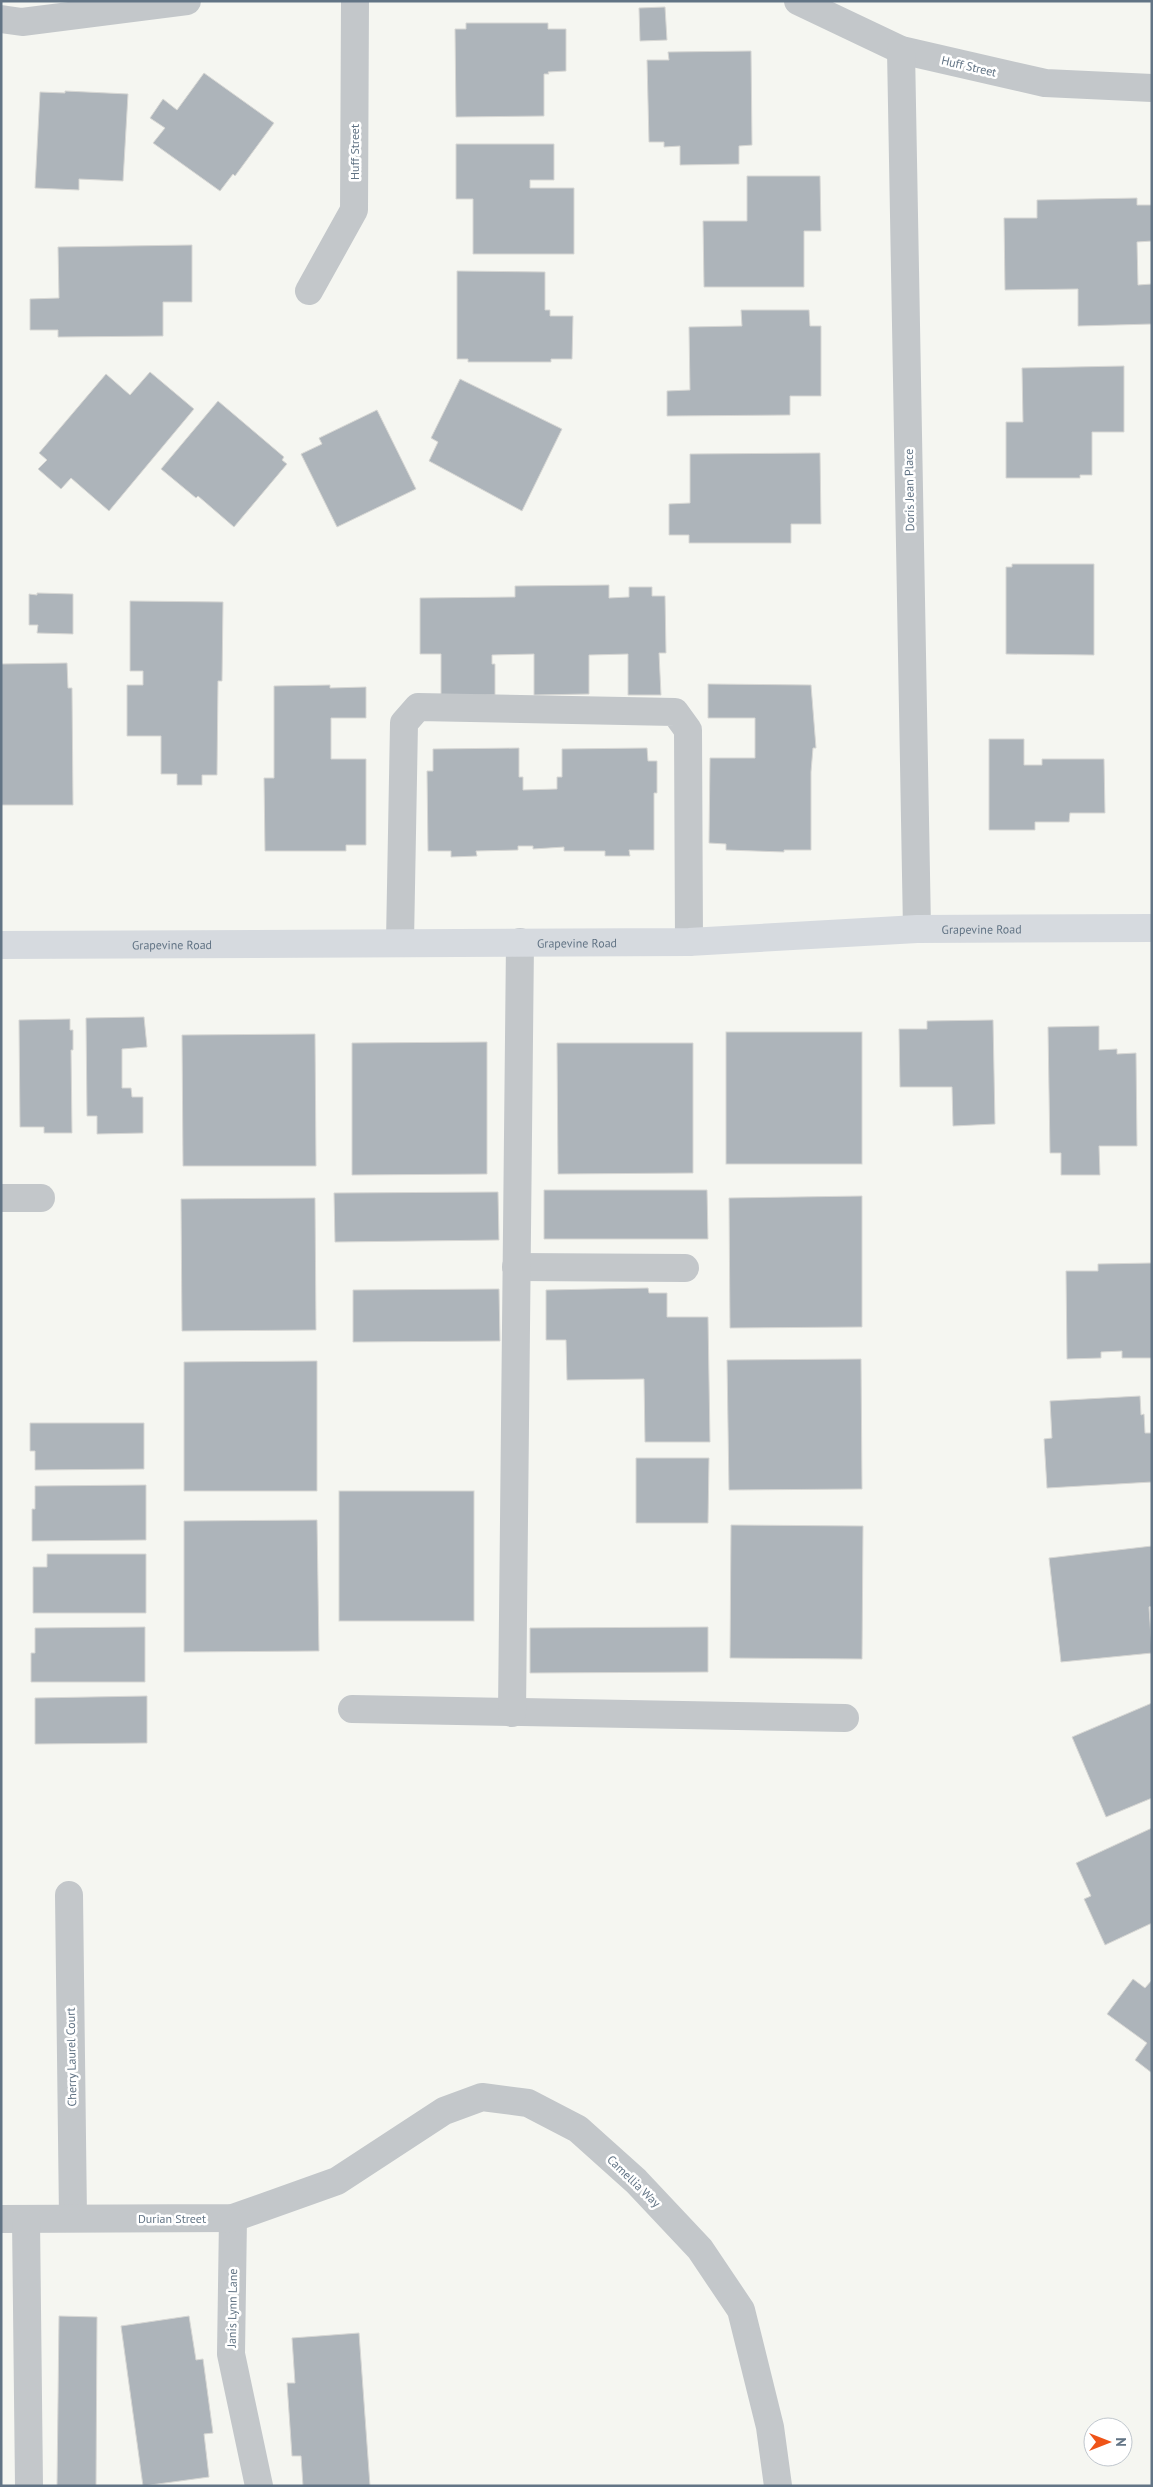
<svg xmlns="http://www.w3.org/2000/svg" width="1153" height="2487" font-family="'PT Sans',sans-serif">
<rect width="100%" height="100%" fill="#f5f6f1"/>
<!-- building -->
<g fill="#adb4ba" stroke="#d7d7d4">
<path d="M665,7L667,40L640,41L639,8Z"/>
<path d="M466,23H548V29H566V71L548,72L549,74H544V116L456,117L455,29H466Z"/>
<path d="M751,51L752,145L739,146V164L680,165V146L664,147V142H649L647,60H669L668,52Z"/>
<path d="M204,73L274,123L235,176L233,174L220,191L153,143L165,128L150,118L163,99L177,110Z"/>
<path d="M65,91L128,94L123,181L79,179V190L35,188L40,92L65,93Z"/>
<path d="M456,144H554V180H530V188H574V254H473V199H456Z"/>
<path d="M747,176H820L821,231H804V287H704L703,221H747Z"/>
<path d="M1137,198V205H1152V241L1137,242L1138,285L1152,284V324L1078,326V289L1005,290L1004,218H1037V200Z"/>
<path d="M192,245V302H163V336L58,337V330H30V299L59,298L58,247Z"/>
<path d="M457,271L545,272V310H550V316H573L572,359H551V362H468V359H457Z"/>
<path d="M741,310H809L810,326H821V396H790V415L667,416V391L690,390L689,327L742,326Z"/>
<path d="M1124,366V432H1092V475H1080V478H1006V422H1023L1022,368Z"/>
<path d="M150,372L194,409L109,511L71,478L61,489L38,469L47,460L39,453L106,374L130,395Z"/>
<path d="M460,379L562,429L522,511L429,461L438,442L431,438Z"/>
<path d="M218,401L284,457L282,460L287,464L234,527L198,496L196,498L161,469Z"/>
<path d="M377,410L416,489L337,527L301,454L322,444L319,438Z"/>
<path d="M820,453L821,524H791V543H689V535H669V504L690,503V454Z"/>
<path d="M1012,564H1094V655L1006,654V567H1012Z"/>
<path d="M609,585V598L629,597V587H652V596H665L666,653H659L661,695H628V654L589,655V694L534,695V654L492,655V664H495V695L441,696V654H420V598L515,597V586Z"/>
<path d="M37,593L73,594V634L37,633L38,625H29V594L37,595Z"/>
<path d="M130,601L223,602L222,681H218L217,775H202V785H177V774H161V736H127V685H143V671H130Z"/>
<path d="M67,663L68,688H72L73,805H1V664Z"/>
<path d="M708,684L811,685L816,748H813L811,772V850H784V852L726,850V844L709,843L710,758H755V718H708Z"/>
<path d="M330,685V688L366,687V718H331V759H366V845H346V851H265L264,778H274V686Z"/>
<path d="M989,739H1024V765H1042V759H1104L1105,813H1070L1069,822H1035V830H989Z"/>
<path d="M519,748V777H523V790L557,789V777H562V749L647,748L648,761H657V793H654V850H629L630,856H605V851H564V847L533,849V846H518V850L476,851L477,856L451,857V851H428L427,771H433V749Z"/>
<path d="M144,1017L147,1047L122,1049V1088H131L132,1097H143V1133L97,1134V1116H87L86,1018Z"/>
<path d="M70,1019V1030H73V1050H71L72,1133H44V1127H20L19,1020Z"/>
<path d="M993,1020L995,1124L953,1126L952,1087H900L899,1029H927V1021Z"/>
<path d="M1099,1026V1050L1117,1049V1054L1136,1053L1137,1146H1099L1100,1175H1061V1153H1050L1048,1027Z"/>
<rect x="726" y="1032" width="136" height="132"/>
<path d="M315,1034L316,1166H183L182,1035Z"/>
<path d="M487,1042V1174L352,1175V1043Z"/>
<path d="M557,1043H693V1173L558,1174Z"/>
<path d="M544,1190H707L708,1239H544Z"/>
<path d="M498,1192L499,1240L335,1242L334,1193Z"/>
<path d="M862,1196V1327L730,1328L729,1198Z"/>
<path d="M315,1198L316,1330L182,1331L181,1199Z"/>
<path d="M1152,1263V1358H1122V1351L1101,1352V1358L1067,1359L1066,1271H1098V1264Z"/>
<path d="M648,1288L649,1293H667V1317H708L710,1442H645L644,1379L567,1380L566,1340H546V1290Z"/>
<path d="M499,1289L500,1341L353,1342V1290Z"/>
<path d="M861,1359L862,1489L729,1490L727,1360Z"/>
<path d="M317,1361V1491H184V1362Z"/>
<path d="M1140,1396L1141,1415L1144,1414L1145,1433H1152V1482L1047,1488L1044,1439L1052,1438L1050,1401Z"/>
<path d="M30,1423H144V1469L35,1470V1451H30Z"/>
<path d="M636,1458H709L708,1523H636Z"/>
<path d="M146,1485V1540L32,1541V1509H35V1486Z"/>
<rect x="339" y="1491" width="135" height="130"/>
<path d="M317,1520L319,1651L184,1652V1521Z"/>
<path d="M731,1525L863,1526L862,1659L730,1658Z"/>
<path d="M1152,1546V1606L1149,1607L1152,1653L1061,1662L1049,1558Z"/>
<path d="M47,1554H146V1613H33V1567H47Z"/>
<path d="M145,1627V1682H31V1653H35V1628Z"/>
<path d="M708,1627V1672L530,1673V1628Z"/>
<path d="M147,1696V1743L35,1744V1698Z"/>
<path d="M1152,1703V1798L1106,1817L1072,1737Z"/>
<path d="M1152,1828V1923L1105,1945L1084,1899L1091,1896L1076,1863Z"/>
<path d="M1133,1979L1145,1988L1152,1980V2073L1135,2060L1147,2043L1107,2014Z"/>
<path d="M59,2316L97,2317L96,2486H57Z"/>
<path d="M189,2316L196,2360L203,2359L213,2433L204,2434L209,2477L143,2486L121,2326Z"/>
<path d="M359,2333L370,2486H303L301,2456H292L287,2383H295L292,2338Z"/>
</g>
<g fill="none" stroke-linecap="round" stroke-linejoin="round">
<!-- minor -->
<g stroke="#c3c7ca" stroke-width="28">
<path d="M798,1L901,50L1045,83L1152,88"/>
<path d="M1,19L22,22L187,1"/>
<path d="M901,50L917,929"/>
<path d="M309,291L354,210L355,1"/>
<path d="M400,942L404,723L418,707L675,712L688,730L689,942"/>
<path d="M1,1198H41"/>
<path d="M516,1267L685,1268"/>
<path d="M352,1709L845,1718"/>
<path d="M512,1713L520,942"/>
<path d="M69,1895L73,2218"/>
<path d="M233,2218L231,2354L259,2486"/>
<path d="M1,2219L233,2218L337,2181L444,2111L482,2097L528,2103L578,2129L636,2181L700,2249L741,2310L770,2427L778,2486"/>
<path d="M26,2219L29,2486"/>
</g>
<!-- major -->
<path stroke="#d6dadf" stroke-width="28" id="s1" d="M1,945L689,942L917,929L1152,928"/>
</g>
<g text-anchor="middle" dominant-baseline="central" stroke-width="5" stroke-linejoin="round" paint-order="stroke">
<!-- street labels -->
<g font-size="12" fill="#627485" stroke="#fff">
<text transform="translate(969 66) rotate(13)">Huff Street</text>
<text transform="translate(354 152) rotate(-90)">Huff Street</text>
<text transform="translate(909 490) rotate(-91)">Doris Jean Place</text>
<text stroke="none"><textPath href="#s1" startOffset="981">Grapevine Road</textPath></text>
<text stroke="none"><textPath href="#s1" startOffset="576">Grapevine Road</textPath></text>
<text stroke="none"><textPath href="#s1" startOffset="171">Grapevine Road</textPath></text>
<text transform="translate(71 2057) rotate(-91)">Cherry Laurel Court</text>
<text transform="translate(634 2181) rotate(44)">Camellia Way</text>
<text x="172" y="2218">Durian Street</text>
<text transform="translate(232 2308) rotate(-89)">Janis Lynn Lane</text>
</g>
</g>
<!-- border -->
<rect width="1153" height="2487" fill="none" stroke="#627485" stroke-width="5"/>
<!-- north arrow -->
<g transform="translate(1108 2442) rotate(90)"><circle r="24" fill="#ffffff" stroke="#c0c7ce"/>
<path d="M0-4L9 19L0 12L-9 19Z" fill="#ef5418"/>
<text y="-8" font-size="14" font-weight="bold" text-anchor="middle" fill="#627485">N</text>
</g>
</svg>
